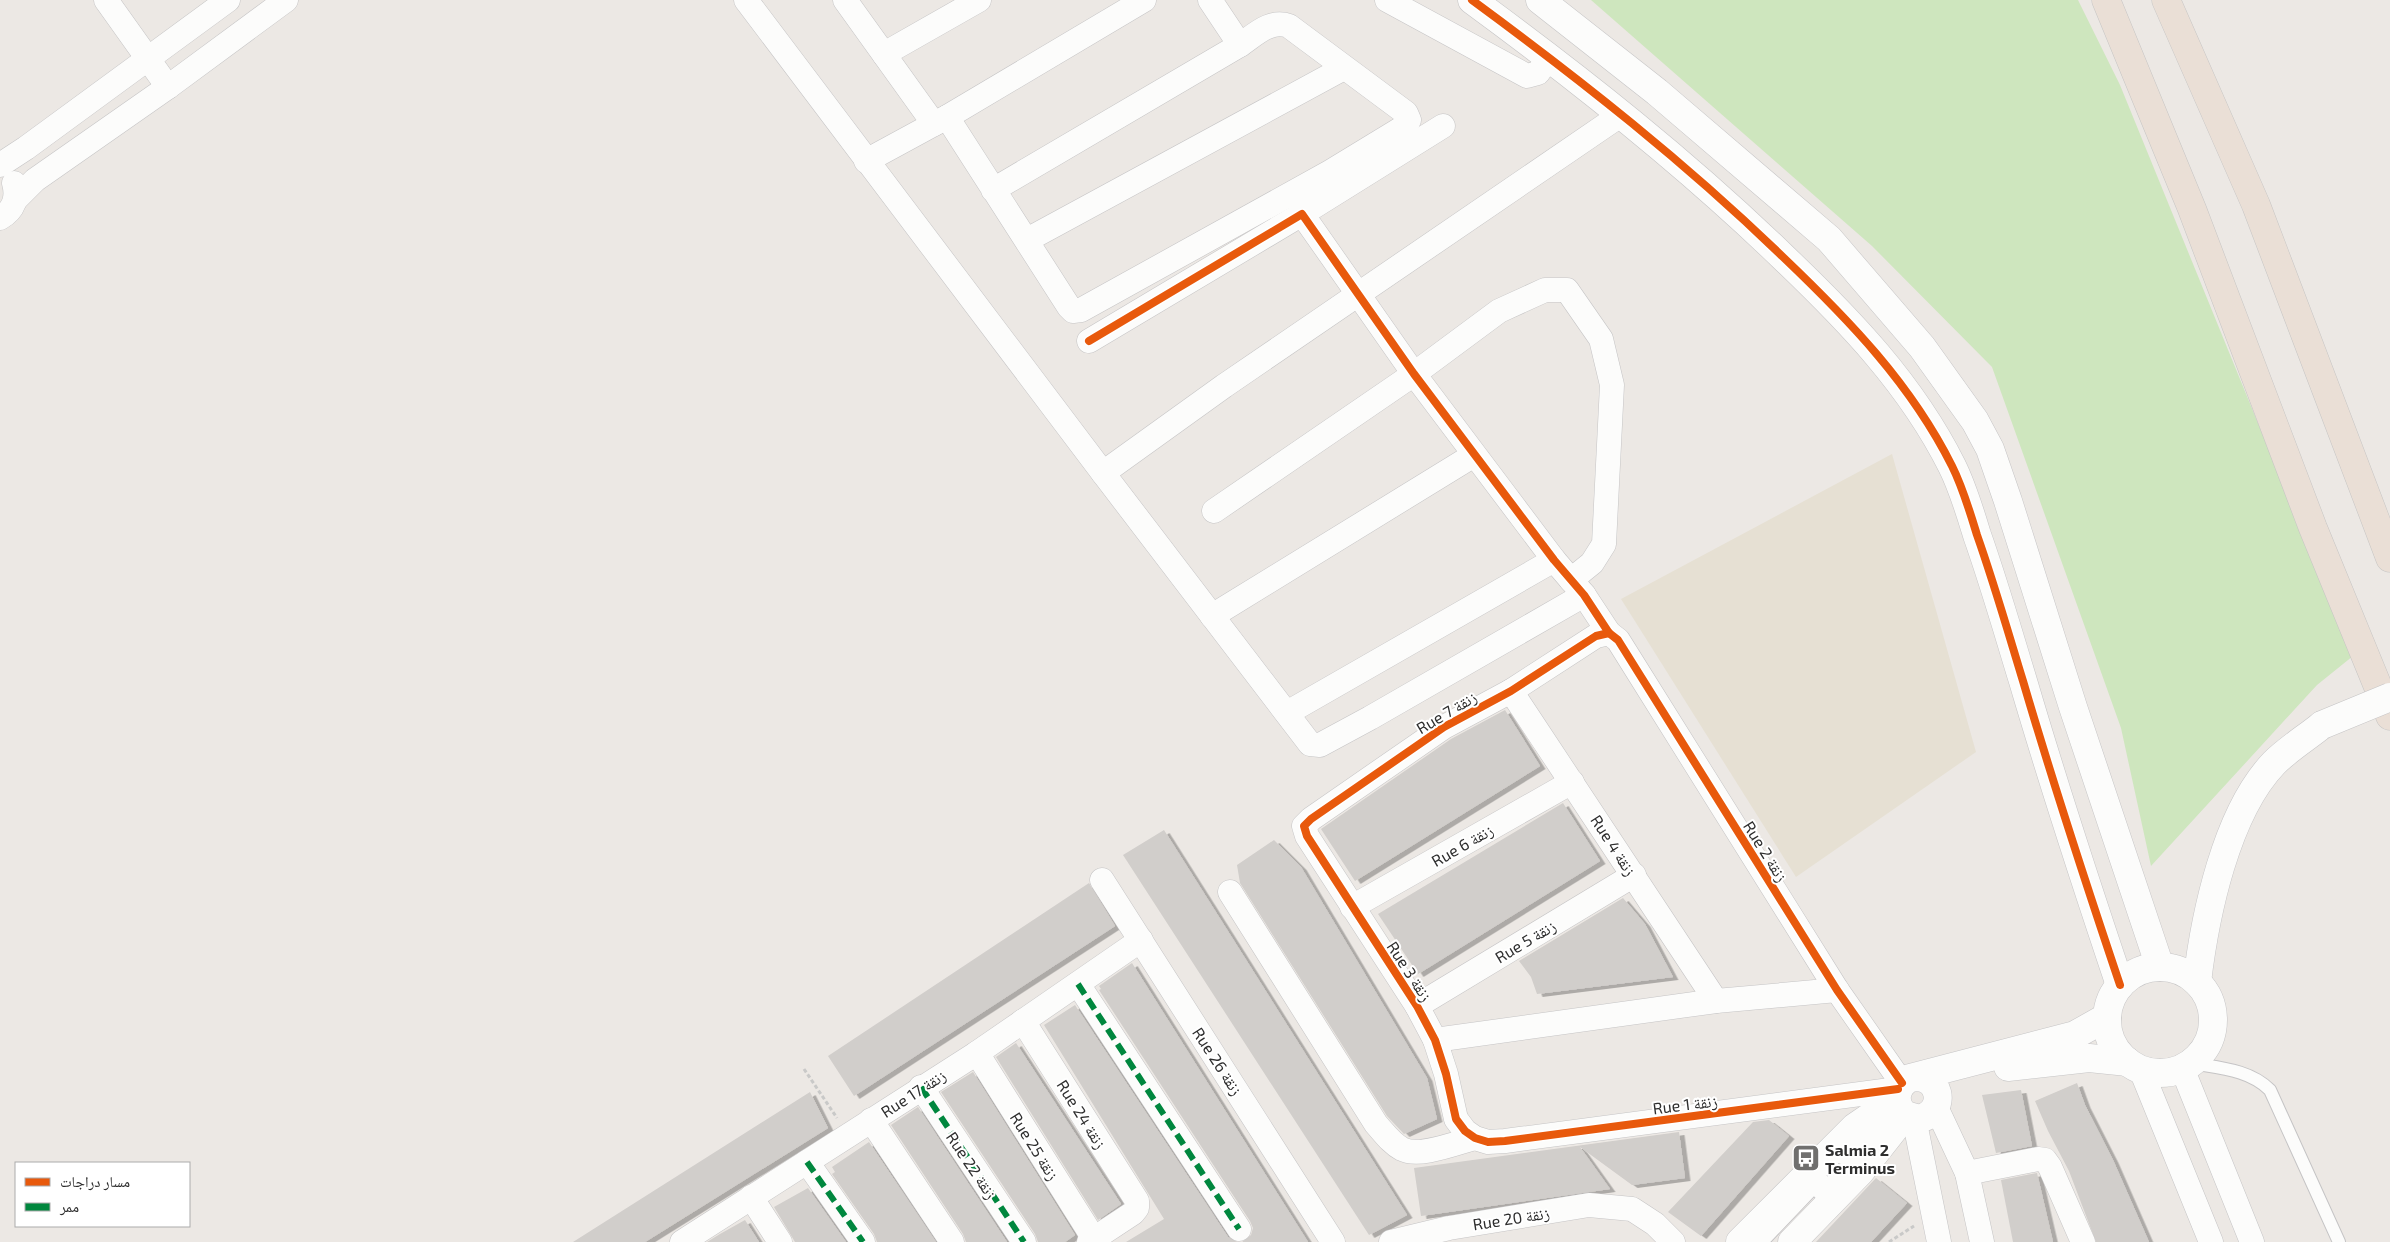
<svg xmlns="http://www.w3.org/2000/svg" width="2390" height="1242" font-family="'Exo 2','Noto Naskh Arabic',sans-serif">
<defs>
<filter id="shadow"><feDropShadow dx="5.5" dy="3" stdDeviation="0" flood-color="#0004"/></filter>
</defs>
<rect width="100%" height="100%" fill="#ece8e4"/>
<!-- education -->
<path fill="#e6e0d3" d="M1892,454L1976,752L1796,877L1621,599Z"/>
<!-- green -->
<path fill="#cee6be" d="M1591,0H2078L2120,85L2353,656L2317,685L2151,866L2121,728L1992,367L1872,246Z"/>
<!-- building -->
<g fill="#d1cecb" filter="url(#shadow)">
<path d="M1505,710L1540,766L1355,881L1321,829L1451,739Z"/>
<path d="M1563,803L1600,861L1418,974L1378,914Z"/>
<path d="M1164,830L1407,1215L1369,1235L1123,855Z"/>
<path d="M1274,840L1301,867L1427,1078L1437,1119L1404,1134L1387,1116L1240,883L1237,865Z"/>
<path d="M1089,883L1115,926L854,1096L828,1056Z"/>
<path d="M1623,898L1645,924L1673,977L1537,994L1531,977L1519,961Z"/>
<path d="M1132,963L1308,1242H1242L1251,1235L1253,1228L1250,1221L1099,990L1101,989L1099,986Z"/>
<path d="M1075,1005L1228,1237L1236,1242H1126L1164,1219L1044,1025Z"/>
<path d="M1016,1043L1121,1204L1098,1220L996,1057Z"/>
<path d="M973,1072L1075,1235L1065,1242H1038L1035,1234L941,1092Z"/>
<path d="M2077,1083L2085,1105L2113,1160L2149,1242H2096L2069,1171L2048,1131L2035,1101Z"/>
<path d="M2021,1090L2032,1146L1996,1153L1982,1095Z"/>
<path d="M810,1092L828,1128L645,1242H573Z"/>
<path d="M918,1107L1007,1242H966L963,1234L891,1125Z"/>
<path d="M1769,1120L1789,1136L1701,1236L1668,1212L1753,1122Z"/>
<path d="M1679,1132L1685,1178L1632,1185L1580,1147L1610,1189L1421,1216L1414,1168Z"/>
<path d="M869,1142L936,1242H877L874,1234L832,1174L835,1172L832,1167Z"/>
<path d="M2037,1173L2053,1242H2013L2001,1180Z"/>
<path d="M1876,1178L1907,1203L1871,1242H1816Z"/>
<path d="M808,1188L846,1242H795L774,1207Z"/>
<path d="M745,1220L759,1242H707L720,1234Z"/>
</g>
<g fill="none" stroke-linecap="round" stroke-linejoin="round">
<!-- lane casing -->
<g stroke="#c5c4c5" stroke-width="14">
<g id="lane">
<path d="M2191,1063C2218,1068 2249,1069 2270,1090L2339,1242"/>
<path d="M1842,1158L1882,1123"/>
<path d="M1819,1193L1858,1155"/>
<path d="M1762,1242L1822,1179"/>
</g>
</g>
<!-- street casing -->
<g stroke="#c5c4c5" stroke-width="25">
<g id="street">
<path d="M106,0L168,87"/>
<path d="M746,0L1103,473"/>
<path d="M845,0L934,124"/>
<path d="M1210,0L1240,45"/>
<path d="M1387,0L1527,76L1538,73L1549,57"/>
<path d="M884,54L979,0"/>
<path d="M947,117L1069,307L1073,311L1081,310L1330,172L1399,130L1406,125L1409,120L1406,113L1289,26C1270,19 1255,35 1240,45L993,190"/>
<path d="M866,161L947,117L1144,0"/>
<path d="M0,165L26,148L228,0"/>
<path d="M16,199L35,180L168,87L286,0"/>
<path d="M1302,214L1443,126"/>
<path d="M0,218C14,210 18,198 14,183"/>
<path d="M1027,240L1344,68"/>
<path d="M1089,341L1302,214L1414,374L1554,560L1584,595L1609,633L1618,640L1837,990L1902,1083"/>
<path d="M1214,511L1414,374L1499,311L1545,290H1567L1601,339L1612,385L1604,544L1592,563L1571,580"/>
<path d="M1584,595L1370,718L1320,745L1310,744L1103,473L1224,386L1622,114"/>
<path d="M1212,616L1474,455"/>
<path d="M1609,633L1596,636L1511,691L1444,727L1311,819L1304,826L1307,836L1417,1006L1435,1040L1446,1074L1456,1119L1465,1131L1475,1138L1488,1142L1505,1141L1898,1089"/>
<path d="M1511,691L1716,1001"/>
<path d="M1287,713L1554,560"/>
<path d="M1102,880L1333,1242"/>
<path d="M1230,892L1376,1124C1384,1133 1392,1144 1402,1149C1419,1158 1456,1143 1475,1138"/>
<path d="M1352,907L1572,782"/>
<path d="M1078,984L1239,1229"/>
<path d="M1417,1006L1634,875"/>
<path d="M1023,1021L1137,1201V1208L1133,1213L1089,1242"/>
<path d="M1435,1040L1716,1001L1837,990"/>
<path d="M977,1053L1094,1239"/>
<path d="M2182,1068L2252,1242"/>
<path d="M2141,1070L2211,1242"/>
<path d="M921,1087L1024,1242"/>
<path d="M1936,1107L1967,1173L1982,1242"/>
<path d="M1914,1118L1939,1242"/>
<path d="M871,1120L952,1242"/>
<path d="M807,1162L863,1242"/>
<path d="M1967,1173L2038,1159L2045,1160L2050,1167L2083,1242"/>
<path d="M751,1197L780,1242"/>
<path d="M682,1242L977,1053L1141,940"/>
<path d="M1391,1242L1449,1228L1589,1205L1632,1209L1655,1224L1673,1242"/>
</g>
</g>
<!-- secondary casing -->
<g stroke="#c5c4c5" stroke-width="29">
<g id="secondary">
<path d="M1472,0C1581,80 1686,163 1783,257C1849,320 1911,384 1952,466C1963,488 1970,512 1977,535C1994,583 2008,632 2023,681C2053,783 2086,884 2120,985"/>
<path d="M1540,0L1657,92L1829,239L1922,347L1975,421L1990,449L2008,501L2073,707L2160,967"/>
<circle cx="2160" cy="1020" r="53"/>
<path d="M2197,982C2205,915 2226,813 2274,763C2288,749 2306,738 2322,725"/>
<path d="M2008,1067L2089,1058L2128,1062"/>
<path d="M1910,1078C1940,1072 1949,1110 1920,1119L1905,1115C1892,1104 1895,1086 1910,1078L2075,1035L2107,1017"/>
<path d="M1740,1242L1855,1127L1896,1099"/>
<path d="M1792,1242L1860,1172L1905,1115"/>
</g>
</g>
<!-- highway casing -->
<g stroke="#c6c5c4" stroke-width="29">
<g id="highway">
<path d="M2106,0L2192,209L2313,528L2390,716"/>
<path d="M2166,0L2256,205L2390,558"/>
</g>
</g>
<!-- path -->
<g stroke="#c9c9c8" stroke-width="3" stroke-dasharray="4 2.5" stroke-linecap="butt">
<path d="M804,1069L837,1118"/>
<path d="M1889,1242L1914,1226"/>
</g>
<!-- lane -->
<use href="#lane" stroke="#fcfcfb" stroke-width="12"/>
<!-- street -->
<use href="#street" stroke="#fcfcfb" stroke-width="24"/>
<!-- secondary -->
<use href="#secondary" stroke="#fcfcfb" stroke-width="28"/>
<!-- highway -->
<use href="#highway" stroke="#eadfd6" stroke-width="28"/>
<!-- secondary-bridge casing -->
<g stroke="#c5c4c5" stroke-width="29" stroke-linecap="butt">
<path id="secondary-bridge" d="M2322,725L2390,697"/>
</g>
<!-- secondary-bridge -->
<use href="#secondary-bridge" stroke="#fcfcfb" stroke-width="28"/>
<!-- quiet -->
<g stroke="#00873e" stroke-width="6" stroke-dasharray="12 6" stroke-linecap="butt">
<path d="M1078,984L1239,1229"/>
<path d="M921,1087L1024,1242"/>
<path d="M807,1162L863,1242"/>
</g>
<!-- cycleway casing -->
<g stroke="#fff" stroke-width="11">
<g id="cycleway">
<path d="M1472,0C1581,80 1686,163 1783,257C1849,320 1911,384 1952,466C1963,488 1970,512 1977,535C1994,583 2008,632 2023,681C2053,783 2086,884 2120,985"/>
<path d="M1089,341L1302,214L1414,374L1554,560L1584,595L1609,633L1618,640L1837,990L1902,1083"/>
<path d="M1609,633L1596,636L1511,691L1444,727L1311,819L1304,826L1307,836L1417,1006L1435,1040L1446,1074L1456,1119L1465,1131L1475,1138L1488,1142L1505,1141L1898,1089"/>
</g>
</g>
<!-- cycleway -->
<use href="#cycleway" stroke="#e8590c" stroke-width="8"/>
</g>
<!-- icons -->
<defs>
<g id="bus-square" transform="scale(1.4375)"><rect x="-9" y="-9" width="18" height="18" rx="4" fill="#706f6e" stroke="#fff"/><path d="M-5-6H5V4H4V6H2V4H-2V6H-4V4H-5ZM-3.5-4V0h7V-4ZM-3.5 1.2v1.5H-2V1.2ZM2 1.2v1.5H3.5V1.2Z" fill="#fff"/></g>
</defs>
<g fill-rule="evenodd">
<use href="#bus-square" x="1806" y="1158"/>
</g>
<g text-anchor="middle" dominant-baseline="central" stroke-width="4" stroke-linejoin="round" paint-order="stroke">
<!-- street labels -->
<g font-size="16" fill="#2e2e2e" stroke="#fff">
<text transform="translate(1446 712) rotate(-31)">Rue 7 زنقة</text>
<text transform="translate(1462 845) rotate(-30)">Rue 6 زنقة</text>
<text transform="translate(1614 845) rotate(57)">Rue 4 زنقة</text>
<text transform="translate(1766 851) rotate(58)">Rue 2 زنقة</text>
<text transform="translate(1525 941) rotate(-31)">Rue 5 زنقة</text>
<text transform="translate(1410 971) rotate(57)">Rue 3 زنقة</text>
<text transform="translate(1218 1061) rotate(57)">Rue 26 زنقة</text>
<text transform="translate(913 1093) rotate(-33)">Rue 17 زنقة</text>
<text transform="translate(1685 1104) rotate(-7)">Rue 1 زنقة</text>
<text transform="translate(1082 1114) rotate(58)">Rue 24 زنقة</text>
<text transform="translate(1035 1146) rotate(58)">Rue 25 زنقة</text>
<text transform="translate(972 1165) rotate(56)">Rue 22 زنقة</text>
<text transform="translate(1511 1218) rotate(-9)">Rue 20 زنقة</text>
</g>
<!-- poi labels -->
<g font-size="16" font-weight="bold" fill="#2e2e2e" stroke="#fff" text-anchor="start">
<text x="1825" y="1149">Salmia 2<tspan x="1825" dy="18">Terminus</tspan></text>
</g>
</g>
<!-- legend -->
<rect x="15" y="1162" width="175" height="65" fill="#ffffff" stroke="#ababab"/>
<rect x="25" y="1178" width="25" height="8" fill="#e8590c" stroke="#ababab"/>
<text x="60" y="1187" font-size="15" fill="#2e2e2e">مسار دراجات</text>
<rect x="25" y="1203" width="25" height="8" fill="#00873e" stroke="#ababab"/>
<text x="60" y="1212" font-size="15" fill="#2e2e2e">ممر</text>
</svg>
